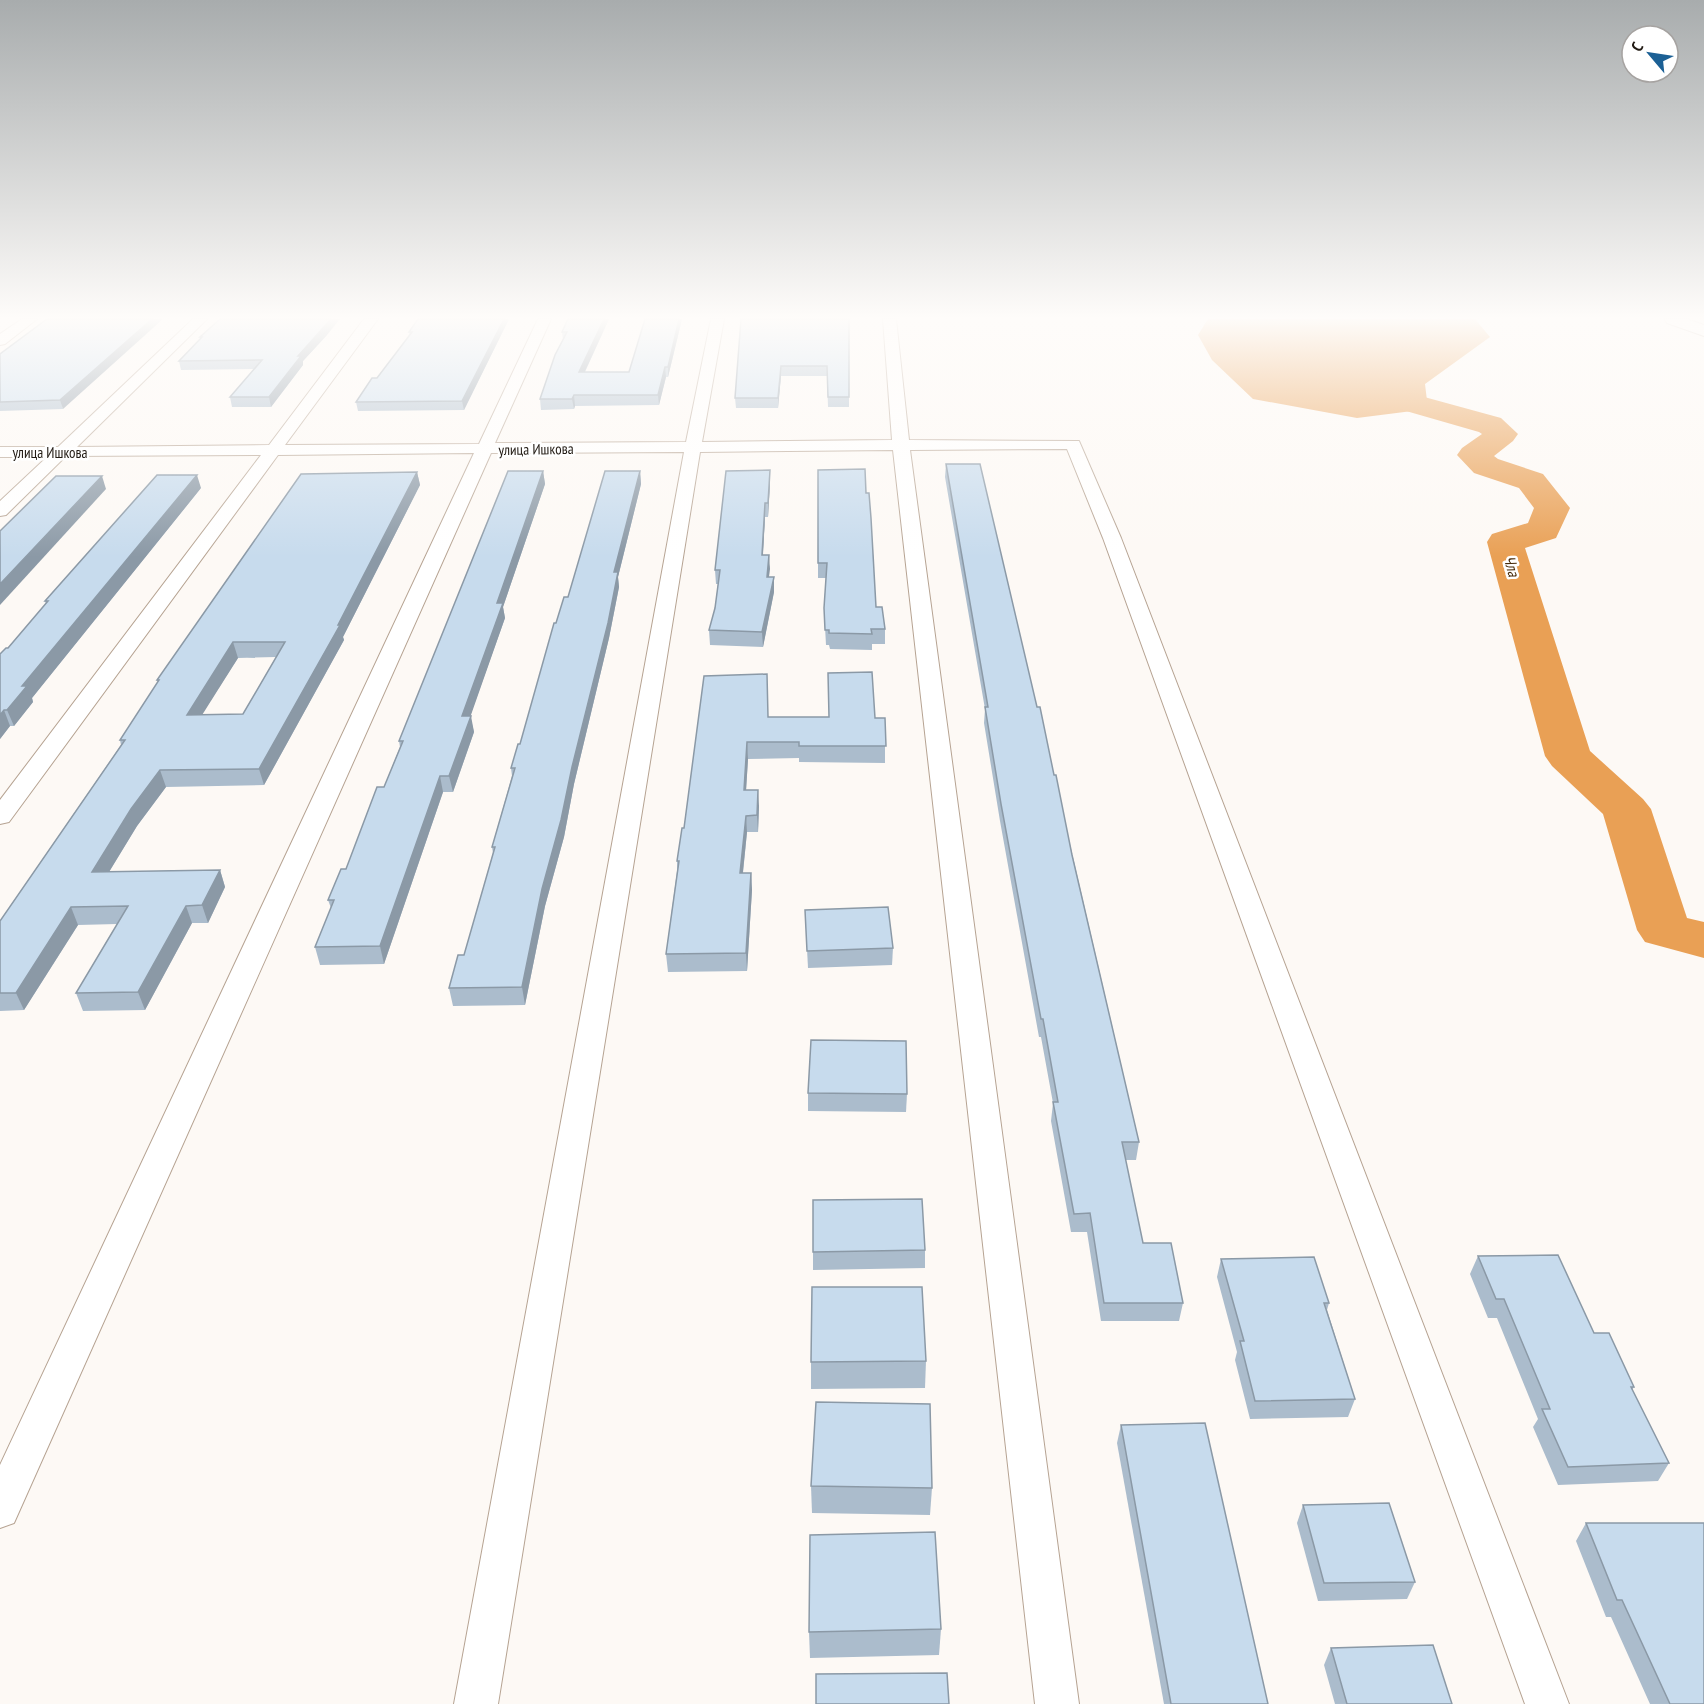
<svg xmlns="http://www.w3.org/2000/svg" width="1704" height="1704" font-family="'PT Sans Narrow',sans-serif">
<rect width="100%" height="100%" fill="#fdf9f5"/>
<!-- water -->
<path fill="#e9a055" d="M1208,319H1475L1490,337L1425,384L1428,409L1357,418L1253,399L1212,360L1198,335Z"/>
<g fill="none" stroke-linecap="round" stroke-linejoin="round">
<!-- river -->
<path fill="#e9a055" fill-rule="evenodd" d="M1265,319H1293L1355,378L1501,418L1518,434L1513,441L1494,456L1498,459L1543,474L1570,508L1556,538L1525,548L1590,751L1643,799L1651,809L1687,918L1704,922V958L1645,942L1637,930L1603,814L1552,766L1545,756L1487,542L1492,534L1528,523L1534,508L1519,488L1474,473L1457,455L1462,448L1482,434L1479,432L1333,390Z"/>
<!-- minor casing -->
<g stroke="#b6a392" stroke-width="2">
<g id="minor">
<path d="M22,319H37L5,344L0,345V334Z"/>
<path d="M193,319H207L77,447L269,445L364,319H378L285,445L479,444L538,319H551L495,443L686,442L711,319H724L702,442L892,440L883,319H896L909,440L1079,441L1121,538L1569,1704H1525L1103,538L1067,449L910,450L1079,1704H1035L893,450L700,452L498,1704H454L684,452L491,453L14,1523L0,1528V1465L474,453L278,455L9,822L0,824V800L261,455L66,456L6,515L0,516V501L47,457H0V447H58Z"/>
</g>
</g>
<!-- tertiary casing -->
<g stroke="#b6a392" stroke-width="2">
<path id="tertiary" d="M1665,319H1687L1704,325V336L1667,323Z"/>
</g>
<!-- minor -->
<use href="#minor" fill="#fff" fill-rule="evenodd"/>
<!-- tertiary -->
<use href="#tertiary" fill="#fff" fill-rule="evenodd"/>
</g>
<!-- wall -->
<g fill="#abbccc" fill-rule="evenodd">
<path d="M47,319L63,409L0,411V354Z"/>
<path d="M418,319H509L464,410L358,411L356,402L377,378L410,336L409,332Z"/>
<path d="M568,319H609L585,372H629L682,319L668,377H666L659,405L575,406L574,409L541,410L540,399L563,340L562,332Z"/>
<path d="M849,319V407H828L827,376H781L778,408H736L735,398Z"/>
<path d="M327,335L303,361V365L271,407H232L230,397L254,369L181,370L179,361L200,339V337Z"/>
<path d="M946,464L1037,707L1054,775L1139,1142L1136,1160H1125L1143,1243L1183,1303L1179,1321H1101L1087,1232H1071L1051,1121L1053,1103L1041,1037H1039L1000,821L984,723L985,709L945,477Z"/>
<path d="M770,470V484L768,517H765L763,555H769V577L774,592L763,647L710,645L709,630L715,608L718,584H716L715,570Z"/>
<path d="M818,470L866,493L876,607L885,629V644H872V650L830,649L829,645H826L824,608L826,578H818Z"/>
<path d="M543,471L545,484L503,607L505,618L470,716L474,732L453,792H443L384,964L320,965L315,947L331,908L328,900L346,869L384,787L400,747L399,741Z"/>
<path d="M640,471L641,484L618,577L619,587L609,638L574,784L564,837L545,906L525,1005L453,1006L449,988L464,955L493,853L492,847L512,776L511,768L520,744L556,623L568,597Z"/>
<path d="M417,472L420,485L343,637L344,640L264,785L166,787L137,826L109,872L220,870L225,887L208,923H192L145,1010L83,1011L76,993L117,924L78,925L24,1010L0,1011V921L121,745L120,740L158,682L157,680ZM276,657L243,714H202L238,658Z"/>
<path d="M201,488L32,698L33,702L14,726H10L0,739L8,648L46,604L45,601Z"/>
<path d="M704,676L769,717L885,718V763L799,762V758L748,759L746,790L759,806L758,832H747L743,873H751L752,890L747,971L668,972L666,954L677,871V861L684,828Z"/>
<path d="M805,910L893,948L892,965L808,968Z"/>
<path d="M808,1093L907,1094L906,1112L808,1111Z"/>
<path d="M925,1250V1268L813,1270V1252Z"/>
<path d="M1478,1256L1594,1333L1634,1387L1632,1390L1669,1463L1658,1481L1558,1485L1533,1427L1538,1419L1497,1318H1488L1470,1274Z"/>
<path d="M1221,1259L1329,1303L1327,1310L1355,1399L1348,1417L1250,1419L1235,1360L1237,1352L1217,1277Z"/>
<path d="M926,1361L925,1388L811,1389V1362Z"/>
<path d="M1121,1425L1268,1704H1164L1117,1443Z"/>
<path d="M811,1486L932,1488L930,1515L812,1513Z"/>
<path d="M1303,1505L1415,1582L1407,1599L1318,1601L1297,1523Z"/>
<path d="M1586,1523L1704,1704H1650L1611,1617H1606L1576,1541Z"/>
<path d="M941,1629L939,1655L810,1658L809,1632Z"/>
<path d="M1331,1648L1452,1704H1335L1324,1665Z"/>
</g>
<!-- shaded-wall -->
<g fill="#8b99a6">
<path d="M152,319H163L63,409L60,400Z"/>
<path d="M331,319H340L327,335L303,361V365L271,407L269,397L298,356Z"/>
<path d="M504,319H509L464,410L462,401Z"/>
<path d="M604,319H609L580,382L579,372Z"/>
<path d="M679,319H682L668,377V367Z"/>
<path d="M781,366V376L778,408V398Z"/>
<path d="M665,367L666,377L659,405L658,395Z"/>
<path d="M574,395L575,406L574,409L572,399Z"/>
<path d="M770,470V484L768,517V503Z"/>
<path d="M543,471L545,484L503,607L505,618L465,732L462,716L497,603Z"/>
<path d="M640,471L641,484L618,577L619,587L609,638L574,784L564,837L545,906L525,1005L522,987L542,889L572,767L614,572Z"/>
<path d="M417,472L420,485L343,637L344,640L264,785L259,769L338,625Z"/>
<path d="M197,475L201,488L32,698L33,702L14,726L7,710L22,686Z"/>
<path d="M102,476L106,489L0,605V584Z"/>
<path d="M765,503V517L762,569V555Z"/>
<path d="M769,555L770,569L767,592V577Z"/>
<path d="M774,577V592L763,647L762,632Z"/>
<path d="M233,642L238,658L192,731L187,715Z"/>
<path d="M4,710L10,726L0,739V715Z"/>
<path d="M471,716L474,732L453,792L449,776Z"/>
<path d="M747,742L748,759L745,807L744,790Z"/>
<path d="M160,770L166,787L137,826L98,890L92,872L131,809Z"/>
<path d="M440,776L443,792L384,964L380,946Z"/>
<path d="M758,790L759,806L758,832L757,815Z"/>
<path d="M746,816L747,832L741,890L740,873Z"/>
<path d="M220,870L225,887L208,923L202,905Z"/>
<path d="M751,873L752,890L747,971L746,953Z"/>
<path d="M186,906L192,923L145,1010L138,992Z"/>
<path d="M71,907L78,925L24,1010L16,993Z"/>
</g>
<!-- building -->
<g fill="#c7dbed" stroke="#8b99a6" stroke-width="1.5" fill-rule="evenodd">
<path d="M47,319H152L60,400L0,402V354Z"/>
<path d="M220,319H331L298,356H301L269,397H230L262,360L179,361L202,337H200Z"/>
<path d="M418,319H504L462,401L356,402L372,378H377L412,332H409Z"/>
<path d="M568,319H604L579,372H629L645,319H679L668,367H665L658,395H574L572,399H540L555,355L567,332H562Z"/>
<path d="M741,319H849V397H828L827,366H781L778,398H735Z"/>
<path d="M946,464H980L1037,707H1040L1054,775H1056L1072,855L1139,1142H1122L1143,1243H1171L1183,1303H1104L1090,1213L1074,1214L1053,1102H1058L1043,1019H1041L1001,804L985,707H988Z"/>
<path d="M865,469L866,493H869L871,518L876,607H882L885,629H871L872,634L829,633V630H825L824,608L827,563H818V470Z"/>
<path d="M770,470L768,503H765L762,555H769L767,577H774L762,632L709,630L715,608L720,570H715L726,471Z"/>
<path d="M508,471H543L497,603H503L462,716H471L449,776H440L380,946L315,947L334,900H328L341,869H346L377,787H384L403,741H399Z"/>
<path d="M605,471H640L614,572H618L608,623L572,767L561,820L542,889L522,987L449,988L458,955H464L495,847H492L515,768H511L518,744H520L554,623H556L564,597H568Z"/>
<path d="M417,472L338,625H340L259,769L160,770L131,809L92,872L220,870L202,905L186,906L138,992L76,993L128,906L71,907L16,993H0V921L125,740H120L159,680H157L301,474ZM233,642H285L243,714L187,715Z"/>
<path d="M157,475H197L22,686H27L7,710H4L0,715V654L6,648H8L48,601H45Z"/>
<path d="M56,476H102L0,584V531Z"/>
<path d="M872,672L875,718H885L886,746H799V742H747L744,790H758L757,815L746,816L740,873H751L746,953L666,954L679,861H677L682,828H684L704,676L767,674L768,717H829L828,673Z"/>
<path d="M888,907L893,948L807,951L805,910Z"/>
<path d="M811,1040L906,1041L907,1094L808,1093Z"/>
<path d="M922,1199L925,1250L813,1252V1200Z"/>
<path d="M1558,1255L1594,1333H1609L1634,1387H1631L1669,1463L1568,1467L1542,1409H1550L1504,1299H1496L1478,1256Z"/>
<path d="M1314,1257L1329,1303H1324L1355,1399L1255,1401L1240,1341H1244L1221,1259Z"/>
<path d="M812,1287H922L926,1361L811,1362Z"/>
<path d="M816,1402L930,1404L932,1488L811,1486Z"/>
<path d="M1205,1423L1268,1704H1171L1121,1425Z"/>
<path d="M1389,1503L1415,1582L1324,1583L1303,1505Z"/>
<path d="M1586,1523H1704V1704H1670L1622,1600H1617Z"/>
<path d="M935,1532L941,1629L809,1632L810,1535Z"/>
<path d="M1433,1645L1452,1704H1347L1331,1648Z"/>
<path d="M947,1673L949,1704H816V1674Z"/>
</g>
<!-- sky -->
<linearGradient id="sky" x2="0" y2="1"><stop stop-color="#a8acad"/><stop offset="0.57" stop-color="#fefcfa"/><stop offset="1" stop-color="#fefcfa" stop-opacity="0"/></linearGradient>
<rect width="1704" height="557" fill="url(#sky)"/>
<g text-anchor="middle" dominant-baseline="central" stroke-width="5" stroke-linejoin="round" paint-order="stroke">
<!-- far-street labels -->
<g font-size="15" fill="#211a13" stroke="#fff">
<text transform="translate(536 449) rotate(-1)">улица Ишкова</text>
<text x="50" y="452">улица Ишкова</text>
</g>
<!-- far-water labels -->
<g font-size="16" font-style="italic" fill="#462908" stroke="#fff">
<text transform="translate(1512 566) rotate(74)">Чла</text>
</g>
</g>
<!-- north arrow -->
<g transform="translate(1650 54) rotate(299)"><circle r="28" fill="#ffffff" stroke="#a6a3a1" stroke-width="1.5"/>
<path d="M0-4.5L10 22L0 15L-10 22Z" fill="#1b6095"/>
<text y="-9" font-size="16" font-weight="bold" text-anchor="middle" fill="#211a13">С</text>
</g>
</svg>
